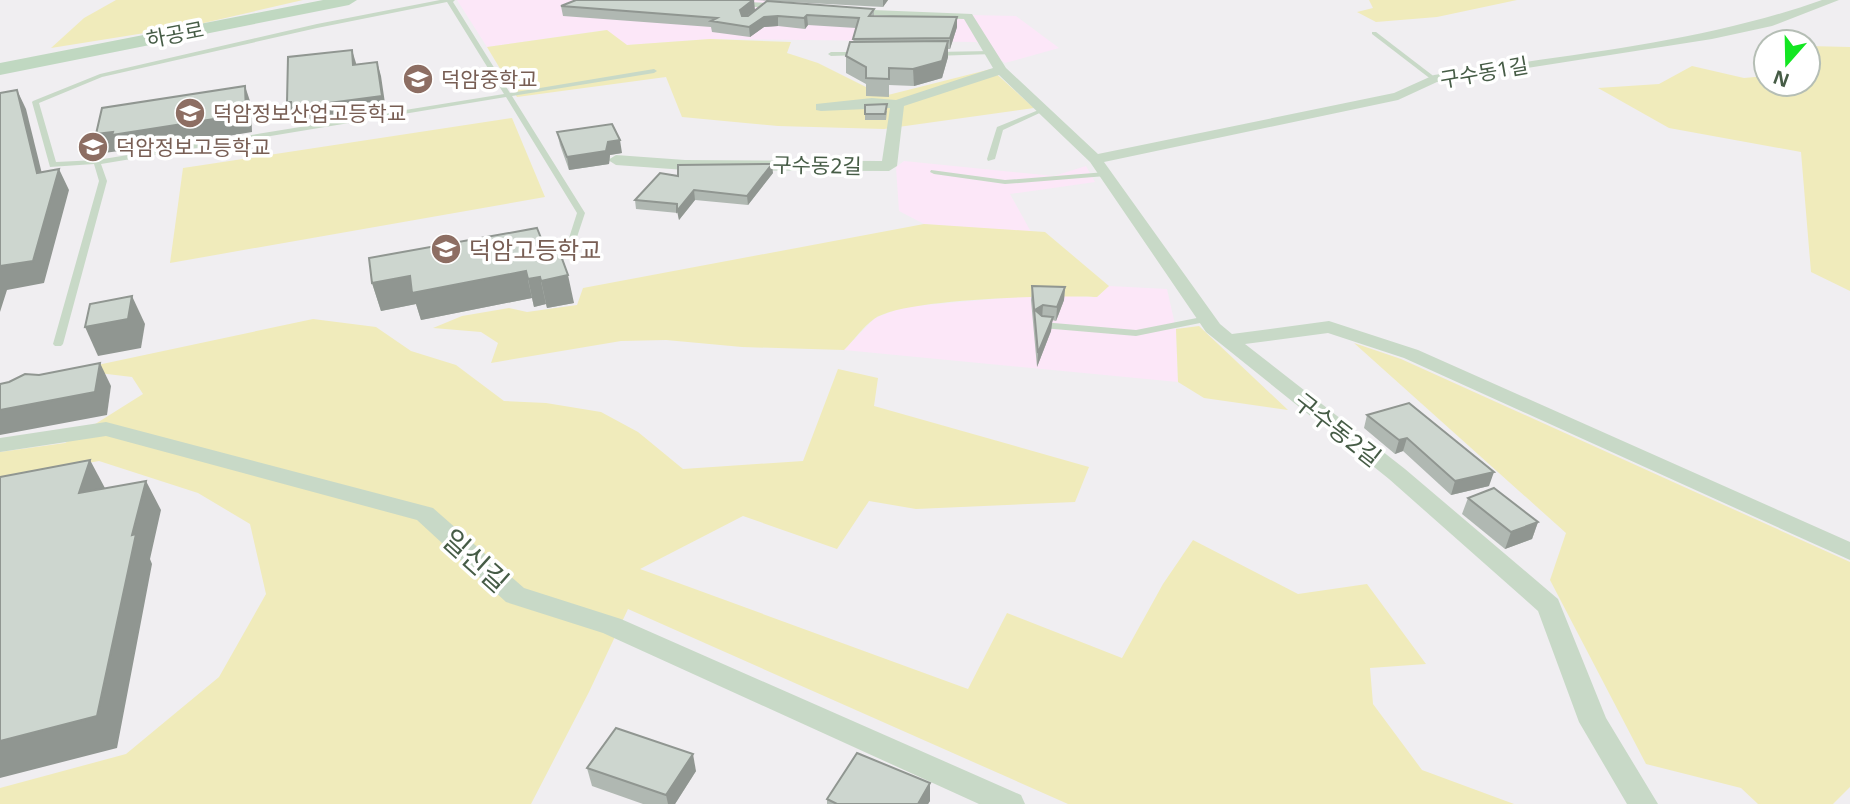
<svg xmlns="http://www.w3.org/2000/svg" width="1850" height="804" font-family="'Noto Sans','Noto Sans KR',sans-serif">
<rect width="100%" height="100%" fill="#f0eef1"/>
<!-- commercial -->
<g fill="#fce7f8">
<path d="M457,0H782L772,6L826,12L1016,16L1059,48L1005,63L976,42L710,39L627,45L606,30L487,47Z"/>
<path d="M904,161L1054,176L1086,166L1095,182L1010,194L1031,232L924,224L899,211L896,167Z"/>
<path d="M1109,286L1167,289L1176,329L1178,382L844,350L875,318L904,307L1039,295L1097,297Z"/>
</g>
<!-- green -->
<g fill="#f0ebbb">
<path d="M116,0H303L195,25L51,48L84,18Z"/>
<path d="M1369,0H1517L1437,17L1376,22L1357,12L1373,8Z"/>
<path d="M607,30L627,45L710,39L791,42L787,53L818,63L884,96L991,69L1034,108L884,129L778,126L682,117L666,77L517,97L487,47Z"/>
<path d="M1808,46L1850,47V291L1811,272L1801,152L1669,128L1598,88L1659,84L1692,66L1744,78L1766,76V84H1808Z"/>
<path d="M512,118L545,197L170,263L183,168Z"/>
<path d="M924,224L1045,232L1109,286L1097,297C1057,295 902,298 874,319C863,327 854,340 844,350L742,347L666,340L621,341L491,363L498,343L481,332L433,328L462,316L509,308L527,312L577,305L583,288Z"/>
<path d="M313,319L376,327L411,351L456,365L504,401L546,403L601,412L638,432L683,469L803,461L838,369L878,378L874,406L1089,467L1075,502L916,509L869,501L837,549L743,516L640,569L968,689L1007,613L1122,658L1163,584L1193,540L1298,594L1367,584L1426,664L1370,668L1373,704L1422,770L1514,804H1068L628,609L589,692L531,804H0V788L126,754L219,677L266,594L250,524L198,493L99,461L0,478V452L65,443L143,394L132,377L74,370Z"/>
<path d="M1199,326L1288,410L1204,398L1178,382L1176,329Z"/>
<path d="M1354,343L1401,359L1850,562V787L1833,804H1758L1741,788L1646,764L1550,580L1566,533Z"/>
</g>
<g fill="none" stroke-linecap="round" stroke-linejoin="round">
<!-- service -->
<g fill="#c8d9c7" fill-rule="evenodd">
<path d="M440,0H455L453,2L510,93L654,69L657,71L654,73L512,96L585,213L576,240L573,241L569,238L577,213L506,97L101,164L107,181L63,344L61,346H55L53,344L99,181L94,164L50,167L32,102L33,101L100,74L317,24ZM447,2L504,94L97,160L56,162L39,103L102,77L317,28Z"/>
<path d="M1372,32H1376L1436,78V80H1432L1372,34Z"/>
<path d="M991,51L994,53L993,54L934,56L931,54L934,52Z"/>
<path d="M859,52L861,53V55L831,56L828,54L831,52Z"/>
<path d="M1041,109L1046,110L1003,130L995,159L988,161L987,159L997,127Z"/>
<path d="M931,170L1005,180L1106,172L1110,174L1106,176L1005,184L934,174L930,172Z"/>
<path d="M1207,316L1212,319L1210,321L1136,336L1042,328L1037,325L1042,322L1136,330Z"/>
</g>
<!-- minor -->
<g fill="#c8d9c7" fill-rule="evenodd">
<path d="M705,0L791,4L797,7L791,10L711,3Z"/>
<path d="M1822,0H1839L1772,26L1712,39L1437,82L1398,100L1104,162L1220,324L1232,334L1329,321L1418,350L1850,542V560L1404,358L1328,333L1245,344L1405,469L1558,599L1606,718L1658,804H1627L1579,722L1538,611L1389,479L1206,332L1090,162L999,75L904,106L897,166L889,171L685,170L616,165L608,160L616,155L685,160L882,161L890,108L821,111L816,110V104L872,98L896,100L993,68L964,19L844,14V10L848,9L972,14L1006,68L1098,154L1394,93L1434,75C1564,55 1698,44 1822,0Z"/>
<path d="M106,422L433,508L524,588L621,619L1021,795L1025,804H979L603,633L506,602L417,520L106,436L0,452V438Z"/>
</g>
<!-- secondary -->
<path fill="#c0d8c1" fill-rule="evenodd" d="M323,0H357L349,5L0,75V63Z"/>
</g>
<!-- wall -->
<g fill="#b0b8b2">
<path d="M755,0H888L883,7Z"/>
<path d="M561,6L755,10L747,16L874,9V16L957,27L950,49H948V57L942,78L914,86L889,85V97L866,96V84L846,73V56L853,42L856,28L808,25L805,29L778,26L764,27L750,37L712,32L711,27L563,16Z"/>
<path d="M865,105L887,111L886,120H865Z"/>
<path d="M557,132L622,153L610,155L609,164L569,170L560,145Z"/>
<path d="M773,173L748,205L695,200L679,220L678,213L636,209L635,200L678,176Z"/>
<path d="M545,248L574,303L547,308L546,304L534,307L532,298L421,320L416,304L381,311L372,283Z"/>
<path d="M1032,286L1065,287L1064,300L1056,321L1052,320L1051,331L1037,367L1031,300Z"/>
<path d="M1367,415L1489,486L1451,495L1403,451L1395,454L1364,428Z"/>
<path d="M1468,498L1538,522L1532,539L1505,549L1462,514Z"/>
<path d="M587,768L696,771L675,804H643L592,786Z"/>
<path d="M827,799L930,801L928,804H827Z"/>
</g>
<!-- shaded-wall -->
<g fill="#909691">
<path d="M754,0L755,10L741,20L740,10Z"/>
<path d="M883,0H888L883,7Z"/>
<path d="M807,15L808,25L805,29L804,18Z"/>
<path d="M778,16V26L764,27L750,37L749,27L764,17Z"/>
<path d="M957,17V27L950,49V38Z"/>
<path d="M948,41V57L942,78L914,86L913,69Z"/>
<path d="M352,50L356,63L357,79L353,65Z"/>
<path d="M377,62L381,76L386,110L296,123L294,117H292L287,102Z"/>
<path d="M245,86L251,104L252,132L120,154L119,151L104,153L96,134L113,132Z"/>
<path d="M17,90L26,109L47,194L37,173Z"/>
<path d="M620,140L622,153L610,155L609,164L569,170L567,157L608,142Z"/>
<path d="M772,164L773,173L748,205L747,196Z"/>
<path d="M59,169L69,190L44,283L7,290L0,312V266Z"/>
<path d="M694,190L695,200L679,220L677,211Z"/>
<path d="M526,271L532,298L421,320L416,304L381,311L372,283L410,276Z"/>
<path d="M568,275L574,303L547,308L541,281Z"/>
<path d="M540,277L546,304L534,307L528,279Z"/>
<path d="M1065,287L1064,300L1056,321L1057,307Z"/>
<path d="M132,296L145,324L141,348L98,356L85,327Z"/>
<path d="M1043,305L1042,319L1035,310Z"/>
<path d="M1053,317L1051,331L1037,367L1038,353Z"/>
<path d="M100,363L111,386L107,415L0,435V410Z"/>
<path d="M1407,438L1403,451L1395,454L1399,440Z"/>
<path d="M90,460L106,490L79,493Z"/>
<path d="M1494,472L1489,486L1451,495L1455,481Z"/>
<path d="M146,481L161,510L150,559L152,564L117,748L0,778V741L132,535Z"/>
<path d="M1538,522L1532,539L1505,549L1511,532Z"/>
<path d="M693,754L696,771L675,804H668L666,795Z"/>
<path d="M930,783V801L928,804H918Z"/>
</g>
<!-- building -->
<g fill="#cdd6cf" stroke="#909691" stroke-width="2">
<path d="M576,0H753L740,10L742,16H748L767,1L874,9L869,16L957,17L950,38L853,39L859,18L807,15L804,18L778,16L764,17L749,27L711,21L717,18L561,6Z"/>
<path d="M948,41L942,61L913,69L889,68V79L866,78V67L846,56L850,42Z"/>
<path d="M352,50L353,65L377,62L382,96L291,108V102H287L288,57Z"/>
<path d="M245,86L246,114L112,135L113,132L96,134L102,108Z"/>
<path d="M17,90L37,173L59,169L33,261L0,266V93Z"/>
<path d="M887,104L885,114H865V105Z"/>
<path d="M612,124L620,140L608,142L606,151L567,157L557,132Z"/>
<path d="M772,164L747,196L694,190L677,211V204L635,200L660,173L678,176V165Z"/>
<path d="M537,228L545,248L557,245L568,275L541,281L540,277L528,279L526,271L412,293L410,276L372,283L369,258Z"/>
<path d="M1032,286L1065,287L1057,307L1043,305L1035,310L1042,316L1053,317L1038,353Z"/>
<path d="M132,296L128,319L85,327L90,304Z"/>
<path d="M100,363L95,392L0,410V384L9,382L25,374L39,375Z"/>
<path d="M1409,403L1494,472L1455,481L1407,438L1399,440L1367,415Z"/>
<path d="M90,460L79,493L146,481L132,535L136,534L97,716L0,741V477Z"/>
<path d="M1494,488L1538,522L1511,532L1468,498Z"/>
<path d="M616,728L693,754L666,795L587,768Z"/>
<path d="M857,753L930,783L918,804H837L827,799Z"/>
</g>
<!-- icons -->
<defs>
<g id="school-disc" transform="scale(1.575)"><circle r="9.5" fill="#8d6e63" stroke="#fff"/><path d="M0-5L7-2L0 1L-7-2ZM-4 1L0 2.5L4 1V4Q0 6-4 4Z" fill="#fff"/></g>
</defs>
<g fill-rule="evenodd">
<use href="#school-disc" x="418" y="79"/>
<use href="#school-disc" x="190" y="113"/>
<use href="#school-disc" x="93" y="147"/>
<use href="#school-disc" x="446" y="249"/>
</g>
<g text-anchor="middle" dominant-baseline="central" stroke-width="7" stroke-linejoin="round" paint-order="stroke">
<!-- far-street labels -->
<g font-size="21" fill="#465c46" stroke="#fff">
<text transform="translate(175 34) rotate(-11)">하공로</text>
<text transform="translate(1484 72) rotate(-10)">구수동1길</text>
<text transform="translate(817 165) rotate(1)">구수동2길</text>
</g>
<!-- far-education labels -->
<g font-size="21" fill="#785e54" stroke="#fff" text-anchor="start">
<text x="441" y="79">덕암중학교</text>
<text x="213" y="113">덕암정보산업고등학교</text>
<text x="116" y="147">덕암정보고등학교</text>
</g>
<!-- education labels -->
<g font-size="24" fill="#785e54" stroke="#fff" text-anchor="start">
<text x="469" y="249">덕암고등학교</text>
</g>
<!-- street labels -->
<g font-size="24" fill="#465c46" stroke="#fff">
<text transform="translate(1338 429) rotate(38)">구수동2길</text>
</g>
<!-- near-street labels -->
<g font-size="28" fill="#465c46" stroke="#fff">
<text transform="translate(476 560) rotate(42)">일신길</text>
</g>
</g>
<!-- north arrow -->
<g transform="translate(1787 63) rotate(200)"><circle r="33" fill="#ffffff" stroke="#b5beb5" stroke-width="2"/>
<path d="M0-5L12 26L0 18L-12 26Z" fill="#13e622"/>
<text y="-10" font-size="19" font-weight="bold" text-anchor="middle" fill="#465c46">N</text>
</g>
</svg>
